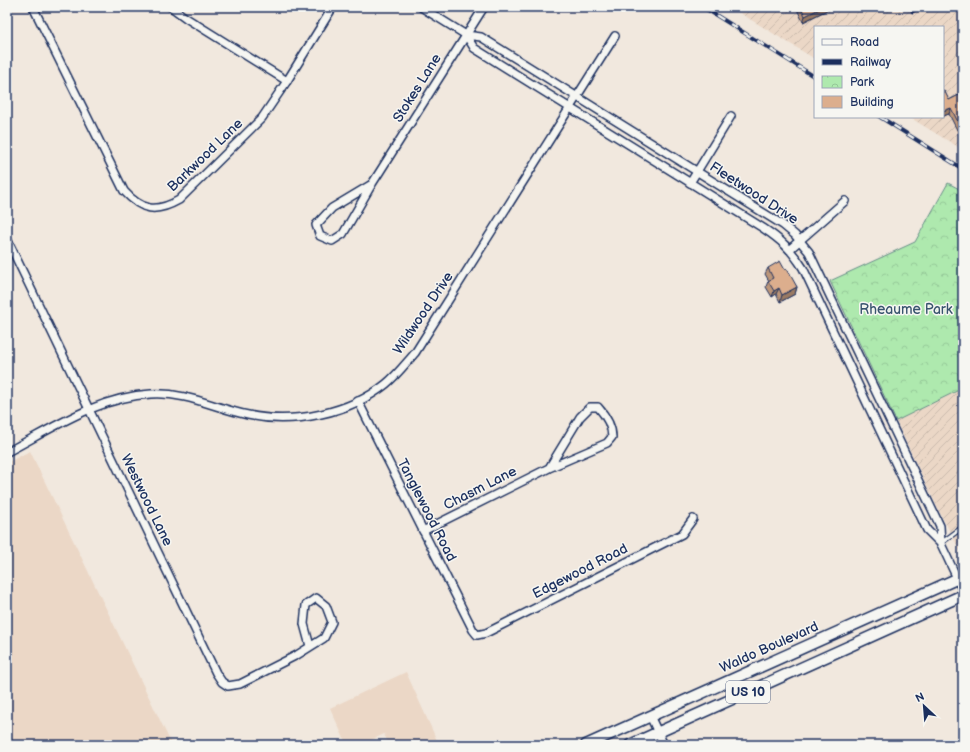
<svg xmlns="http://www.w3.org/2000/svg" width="970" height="752" font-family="'Balsamiq Sans',sans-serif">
<defs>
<pattern id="industrial-furrows" width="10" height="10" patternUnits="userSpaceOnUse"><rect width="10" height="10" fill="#ebd7c6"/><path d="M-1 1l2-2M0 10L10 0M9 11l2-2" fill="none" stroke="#c9b9ac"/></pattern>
<pattern id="park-crowns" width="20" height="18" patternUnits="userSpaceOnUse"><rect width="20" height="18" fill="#aee9ae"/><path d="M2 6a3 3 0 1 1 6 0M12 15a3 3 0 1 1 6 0" fill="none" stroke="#95c898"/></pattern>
</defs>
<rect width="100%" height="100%" fill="#f1e8de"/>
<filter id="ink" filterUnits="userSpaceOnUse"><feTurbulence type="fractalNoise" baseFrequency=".025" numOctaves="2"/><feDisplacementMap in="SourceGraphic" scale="8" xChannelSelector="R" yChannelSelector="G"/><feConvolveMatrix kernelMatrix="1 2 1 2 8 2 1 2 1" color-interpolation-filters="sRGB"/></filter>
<g filter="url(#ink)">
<!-- built -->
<g fill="#ebd7c6">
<path d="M30,451L172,745H7V463Z"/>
<path d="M406,672L439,745H389L384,734L361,745H347L330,708Z"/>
</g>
<!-- industrial -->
<g fill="url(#industrial-furrows)">
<path d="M730,7H963V150L909,117H943V27H815V59Z"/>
<path d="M963,388V556L941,515L896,421Z"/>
</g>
<!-- park -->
<path fill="url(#park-crowns)" stroke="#648c86" d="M948,183L963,191V388L896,421L830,281L915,242Z"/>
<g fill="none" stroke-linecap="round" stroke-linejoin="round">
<!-- service casing -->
<g stroke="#1b2f5e" stroke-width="6">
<path id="service" d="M941,543L963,527"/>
</g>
<!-- minor casing -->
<g stroke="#1b2f5e" stroke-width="10">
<g id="minor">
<path d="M33,7L124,191C142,211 156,213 179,200L262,118L287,81L333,7"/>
<path d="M171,7L186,18L287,81"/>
<path d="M421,7L466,35L481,37L783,225L795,235L809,252L940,526L941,544"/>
<path d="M466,35L474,48L763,228C781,240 791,249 803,268L927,530L941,544L963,591"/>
<path d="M690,183L731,116"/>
<path d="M372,184L332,208L316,225L320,236L332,241L343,234L372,184L484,7"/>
<path d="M7,239L216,673L222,682L228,686L240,684L297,655L324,638L332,622L326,606L316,598L306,605L304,624L310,646"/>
<path d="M790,249L845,201"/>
<path d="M358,401L473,630L477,635L486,633L682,534L693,519"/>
<path d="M7,452C53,428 98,397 151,394C188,392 214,408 248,415C294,425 350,413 386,384C397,375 406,363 415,353L615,36"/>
<path d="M423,531L549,468L607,443L612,437C612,425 606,416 598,407H590L580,417L549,468"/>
<path d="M650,716L664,745"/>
</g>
</g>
<!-- primary casing -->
<g stroke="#1b2f5e" stroke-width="13">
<g id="primary">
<path d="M586,745L963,576"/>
<path d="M630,745L963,595"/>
</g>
</g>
<!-- service -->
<use href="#service" stroke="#f6f6f2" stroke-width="3.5"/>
<!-- minor -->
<use href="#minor" stroke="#f6f6f2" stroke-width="7"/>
<!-- primary -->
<use href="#primary" stroke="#f6f6f2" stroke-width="10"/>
<!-- rail casing -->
<g stroke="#1b2f5e" stroke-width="4">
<g id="rail">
<path d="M703,7L815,77"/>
<path d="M880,117L963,169"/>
</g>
</g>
<!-- rail -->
<use href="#rail" stroke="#f6f6f2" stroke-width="2.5" stroke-dasharray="8" stroke-linecap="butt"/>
</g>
<!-- wall -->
<g fill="#bd9679" stroke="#1b2f5e">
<path d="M796,7H831V8L803,22Z"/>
<path d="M909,7H924L912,13Z"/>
<path d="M943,90L949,100L963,93V134L960,136L949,114L943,116Z"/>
<path d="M768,268L785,270L797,287L795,294L780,302L776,294L772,297L766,287L768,281H769L765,274Z"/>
</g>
<!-- shaded-wall -->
<g fill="#9a7a63" stroke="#1b2f5e">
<path d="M823,7H831V8L803,22L805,16Z"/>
<path d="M914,7H924L912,13Z"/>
<path d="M951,108L949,114L943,116V111Z"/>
<path d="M963,129V134L960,136L962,130Z"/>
<path d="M797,287L795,294L780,302L782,295Z"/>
<path d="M779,288L776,294L772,297L774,291Z"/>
</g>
<!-- building -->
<g fill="#dcae8d" stroke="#1b2f5e">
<path d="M801,7H823L805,16Z"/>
<path d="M943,90H944L949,100L963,93V129L962,130L951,108L943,111Z"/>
<path d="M780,261L785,270L787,269L797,287L782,295L779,288L774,291L768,281L773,278L768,268Z"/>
</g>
</g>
<g text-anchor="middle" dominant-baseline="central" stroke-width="3" stroke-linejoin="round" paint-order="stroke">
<!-- shield labels -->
<rect fill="#f6f6f2" stroke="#5d6b8a" stroke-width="1" x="726" y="681" width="44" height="22" rx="3"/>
<g font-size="13" font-weight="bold" fill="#1b2f5e">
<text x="748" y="692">US 10</text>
</g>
<!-- street labels -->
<g font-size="14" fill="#1b2f5e" stroke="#f6f6f2">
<text transform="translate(417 88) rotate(-58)">Stokes Lane</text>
<text transform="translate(205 155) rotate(-44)">Barkwood Lane</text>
<text transform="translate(754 193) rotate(33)">Fleetwood Drive</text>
<text transform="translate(423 313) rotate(-56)">Wildwood Drive</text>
<text transform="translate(480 488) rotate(-27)">Chasm Lane</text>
<text transform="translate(147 500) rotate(64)">Westwood Lane</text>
<text transform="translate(427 510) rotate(63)">Tanglewood Road</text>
<text transform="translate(580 571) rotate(-27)">Edgewood Road</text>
<text transform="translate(769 647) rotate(-24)">Waldo Boulevard</text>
</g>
<!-- park labels -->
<g font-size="14" fill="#38546e" stroke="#f6f6f2">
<text x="906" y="309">Rheaume Park</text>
</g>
</g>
<!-- margin -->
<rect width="970" height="752" fill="none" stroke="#f6f6f2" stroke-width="24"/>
<rect x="12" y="12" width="946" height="728" fill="none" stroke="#1b2f5e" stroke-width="1.5" filter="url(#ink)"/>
<!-- legend -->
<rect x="814" y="26" width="130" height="92" fill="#f6f6f2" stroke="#9ea6b7"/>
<rect x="822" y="39" width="20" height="6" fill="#f6f6f2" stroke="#9ea6b7"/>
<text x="850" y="46" font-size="12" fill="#1b2f5e">Road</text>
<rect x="822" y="59" width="20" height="6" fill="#1b2f5e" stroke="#9ea6b7"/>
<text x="850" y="66" font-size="12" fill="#1b2f5e">Railway</text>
<rect x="822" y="76" width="20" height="12" fill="url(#park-crowns)" stroke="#9ea6b7"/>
<text x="850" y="86" font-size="12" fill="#1b2f5e">Park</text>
<rect x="822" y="96" width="20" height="12" fill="#dcae8d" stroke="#9ea6b7"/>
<text x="850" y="106" font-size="12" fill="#1b2f5e">Building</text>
<!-- north arrow -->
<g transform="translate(924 706) rotate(334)" stroke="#f6f6f2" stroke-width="3" paint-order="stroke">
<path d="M0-3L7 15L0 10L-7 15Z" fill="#1b2f5e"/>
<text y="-6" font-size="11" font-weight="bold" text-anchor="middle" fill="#1b2f5e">N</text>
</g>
</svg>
